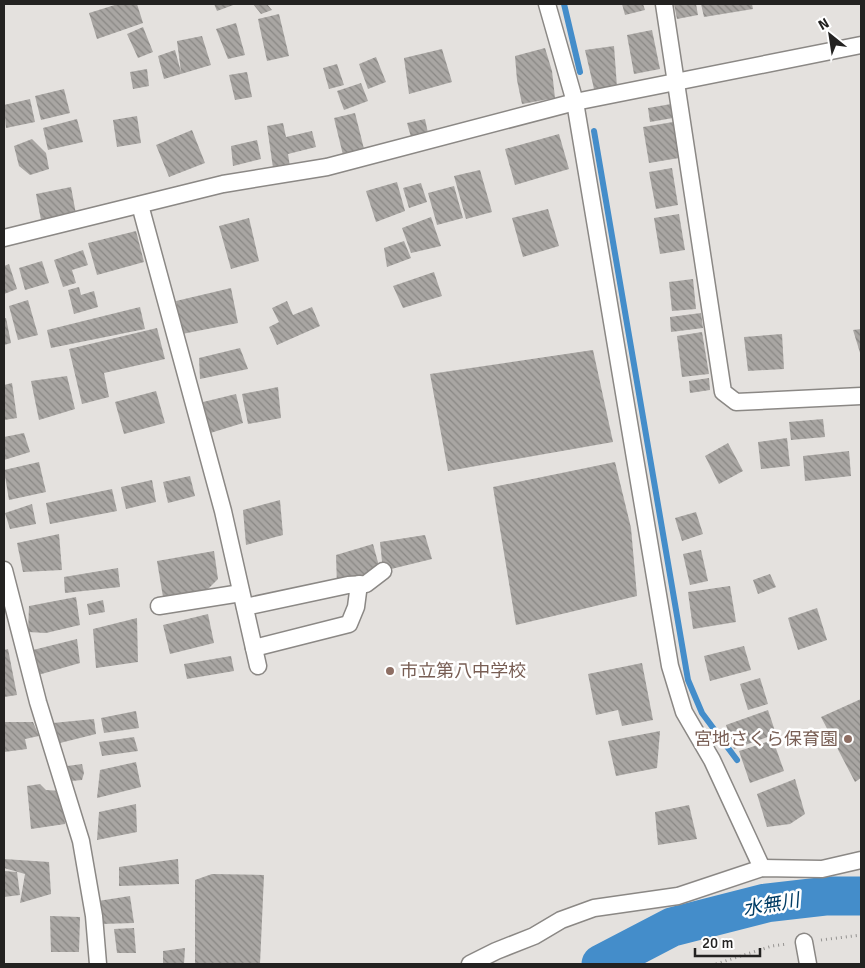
<svg xmlns="http://www.w3.org/2000/svg" width="865" height="968" font-family="Signika,'Noto Sans JP',sans-serif">
<defs>
<pattern id="building-back-hatch" width="6" height="6" patternUnits="userSpaceOnUse" patternTransform="scale(1.25)"><rect width="6" height="6" fill="#a9a6a3"/><path d="M-1 5l2 2M0 0l6 6M5-1l2 2" fill="none" stroke="#898784"/></pattern>
</defs>
<rect width="100%" height="100%" fill="#e4e1de"/>
<g fill="none" stroke-linecap="round" stroke-linejoin="round">
<!-- stream -->
<g stroke="#448dca" stroke-width="6">
<path d="M564,4L580,72"/>
<path d="M594,131L688,680L702,713L737,760"/>
<path d="M763,889L766,903"/>
</g>
<!-- river -->
<path stroke="#448dca" stroke-width="39" d="M601,964L672,927L766,903L827,896H861"/>
</g>
<!-- building -->
<g fill="url(#building-back-hatch)">
<path d="M118,4H137L143,23L97,39L89,13Z"/>
<path d="M214,4H236L217,11Z"/>
<path d="M253,4H267L272,10L261,14Z"/>
<path d="M622,4H643L645,10L625,15Z"/>
<path d="M674,4H696L698,15L677,19Z"/>
<path d="M701,4H752L753,9L704,17Z"/>
<path d="M279,14L289,56L267,61L258,19Z"/>
<path d="M236,23L245,55L228,59L216,29Z"/>
<path d="M143,27L153,52L138,58L127,34Z"/>
<path d="M652,30L660,69L634,74L627,35Z"/>
<path d="M202,36L211,65L164,79L158,56L175,50L181,72L177,41Z"/>
<path d="M614,46L617,87L594,89L585,50Z"/>
<path d="M545,48L552,71L555,98L522,104L517,80L515,56Z"/>
<path d="M442,49L452,82L409,94L404,58Z"/>
<path d="M376,57L386,82L368,89L359,64Z"/>
<path d="M337,64L344,85L329,89L323,68Z"/>
<path d="M147,69L149,86L133,89L130,72Z"/>
<path d="M247,72L252,97L235,100L229,75Z"/>
<path d="M361,83L368,101L344,110L337,91Z"/>
<path d="M64,89L70,113L41,120L35,96Z"/>
<path d="M30,99L35,122L6,128L4,105Z"/>
<path d="M671,104L673,118L650,122L648,108Z"/>
<path d="M355,113L364,149L343,155L334,118Z"/>
<path d="M137,116L141,143L117,147L113,120Z"/>
<path d="M77,119L83,142L48,150L43,128Z"/>
<path d="M425,119L428,133L411,137L407,123Z"/>
<path d="M673,122L679,158L649,163L643,127Z"/>
<path d="M283,123L286,137L312,131L316,147L288,154L290,167L273,168L267,126Z"/>
<path d="M192,130L205,163L169,177L156,145Z"/>
<path d="M559,134L569,169L515,185L505,149Z"/>
<path d="M32,139L46,153L49,169L30,175L19,166L14,146Z"/>
<path d="M257,140L261,159L233,166L231,146Z"/>
<path d="M672,168L678,205L656,209L649,172Z"/>
<path d="M480,170L492,212L466,219L454,176Z"/>
<path d="M397,182L405,211L376,222L366,191Z"/>
<path d="M421,183L427,202L409,208L403,188Z"/>
<path d="M454,186L463,218L437,225L428,193Z"/>
<path d="M71,187L76,214L41,220L36,194Z"/>
<path d="M548,209L559,246L523,257L512,218Z"/>
<path d="M679,214L685,250L660,254L654,218Z"/>
<path d="M431,217L441,246L411,253L402,228Z"/>
<path d="M249,218L259,261L231,269L219,226Z"/>
<path d="M136,231L144,262L97,275L88,243Z"/>
<path d="M404,241L411,258L387,267L384,248Z"/>
<path d="M83,250L88,265L72,270L76,283L63,287L54,260Z"/>
<path d="M42,261L49,283L25,290L19,268Z"/>
<path d="M9,264L17,289L4,294V266Z"/>
<path d="M434,272L442,296L403,308L393,286Z"/>
<path d="M693,279L696,309L672,311L669,282Z"/>
<path d="M79,287L81,295L94,291L98,307L74,314L68,290Z"/>
<path d="M231,288L238,323L182,334L176,301Z"/>
<path d="M28,300L38,335L18,340L9,306Z"/>
<path d="M287,301L293,315L312,307L320,326L277,345L269,327L279,322L272,308Z"/>
<path d="M140,307L145,329L51,348L47,330Z"/>
<path d="M701,313L703,328L671,332L670,317Z"/>
<path d="M4,318H6L11,343L4,345Z"/>
<path d="M157,328L165,359L104,373L109,397L82,404L69,349Z"/>
<path d="M861,329V356L853,330Z"/>
<path d="M702,332L709,374L682,377L677,336Z"/>
<path d="M782,334L784,369L748,371L744,337Z"/>
<path d="M240,348L248,369L200,379L199,358Z"/>
<path d="M593,350L613,442L448,471L430,374Z"/>
<path d="M67,376L75,409L39,420L31,381Z"/>
<path d="M709,378L710,390L690,393L689,381Z"/>
<path d="M12,383L17,418L4,420V385Z"/>
<path d="M278,387L281,418L248,424L242,394Z"/>
<path d="M156,391L165,423L124,434L115,402Z"/>
<path d="M236,394L243,423L207,434L199,403Z"/>
<path d="M823,419L825,437L791,440L789,422Z"/>
<path d="M24,433L30,452L4,460V437Z"/>
<path d="M787,438L790,466L761,469L758,442Z"/>
<path d="M728,443L743,471L719,484L705,456Z"/>
<path d="M849,451L851,476L805,481L803,456Z"/>
<path d="M39,462L46,492L9,500L4,470Z"/>
<path d="M615,462L631,528L637,596L516,625L493,487Z"/>
<path d="M190,476L195,496L168,503L163,482Z"/>
<path d="M152,480L156,502L126,509L121,487Z"/>
<path d="M112,489L117,511L50,524L46,503Z"/>
<path d="M280,500L283,535L246,545L243,510Z"/>
<path d="M32,504L36,524L10,529L5,513Z"/>
<path d="M696,512L703,534L682,541L675,518Z"/>
<path d="M59,534L62,570L23,572L17,543Z"/>
<path d="M425,535L432,559L383,571L380,542Z"/>
<path d="M373,544L383,581L337,587L336,555Z"/>
<path d="M701,550L708,581L690,585L683,554Z"/>
<path d="M214,551L218,579L205,592L163,597L157,561Z"/>
<path d="M118,568L120,587L65,593L64,577Z"/>
<path d="M770,574L776,587L758,594L753,580Z"/>
<path d="M730,586L736,622L693,629L688,592Z"/>
<path d="M76,597L80,625L46,633L28,632L29,606Z"/>
<path d="M103,600L105,612L89,615L87,604Z"/>
<path d="M817,608L827,640L798,650L788,618Z"/>
<path d="M208,614L214,643L170,654L163,625Z"/>
<path d="M137,618L138,662L96,668L93,629Z"/>
<path d="M77,639L80,663L38,675L33,650Z"/>
<path d="M744,646L751,670L710,681L704,656Z"/>
<path d="M8,649L17,695L4,697V650Z"/>
<path d="M231,656L234,671L187,679L184,664Z"/>
<path d="M642,663L653,720L622,726L618,710L596,715L588,674Z"/>
<path d="M760,678L768,704L748,710L740,684Z"/>
<path d="M861,699V778L855,782L821,717Z"/>
<path d="M768,710L776,734L734,749L726,725Z"/>
<path d="M136,711L139,728L104,733L101,718Z"/>
<path d="M94,719L96,734L56,744L53,723Z"/>
<path d="M4,722H33L39,736L25,739L27,749L4,752Z"/>
<path d="M660,731L657,768L616,776L608,741Z"/>
<path d="M134,737L138,751L102,756L99,742Z"/>
<path d="M773,740L784,771L750,783L739,751Z"/>
<path d="M136,762L141,787L97,798L100,770Z"/>
<path d="M82,764L84,773L82,780L71,781L67,766Z"/>
<path d="M795,779L805,814L790,824L767,827L757,794Z"/>
<path d="M40,784L46,790L62,791L65,824L31,829L27,786Z"/>
<path d="M136,804L137,832L97,840L99,812Z"/>
<path d="M689,805L697,839L658,845L655,812Z"/>
<path d="M4,859L49,862L51,894L20,903L25,874L4,868Z"/>
<path d="M178,859L179,884L119,886V867Z"/>
<path d="M4,871L17,872L20,895L4,897Z"/>
<path d="M212,874L264,875L260,964H195V880Z"/>
<path d="M130,896L134,923L102,924L98,901Z"/>
<path d="M50,916L80,917L79,952H51Z"/>
<path d="M134,928L136,953H117L114,929Z"/>
<path d="M185,948L184,964H163V951Z"/>
</g>
<g fill="none" stroke-linecap="round" stroke-linejoin="round">
<!-- street casing -->
<g stroke="#8b8885" stroke-width="19">
<g id="street">
<path d="M547,4L575,102L670,666L684,712L712,760L762,868"/>
<path d="M664,4L723,392L736,402L861,396"/>
<path d="M140,205L223,511L258,666"/>
<path d="M4,238L223,184L327,167L575,102L861,45"/>
<path d="M4,570L38,702L81,841L94,916L98,964"/>
<path d="M159,606L241,593"/>
<path d="M245,607L348,585L366,584L383,571"/>
<path d="M254,648L349,624L356,607L359,584"/>
<path d="M804,942L808,964"/>
<path d="M470,964L496,951L534,936L561,920L594,908L678,896L762,868L822,869L861,860"/>
</g>
</g>
<!-- path -->
<g stroke="#959391" stroke-width="3" stroke-dasharray="1 4" stroke-linecap="butt">
<path d="M821,940L861,935"/>
<path d="M716,964L772,946L787,944"/>
</g>
<!-- street -->
<use href="#street" stroke="#fff" stroke-width="16"/>
</g>
<!-- markers -->
<g fill="#8d6e63" stroke="#fff" stroke-width="2">
<circle cx="390" cy="671" r="5"/>
<circle cx="848" cy="739" r="5"/>
</g>
<g text-anchor="middle" dominant-baseline="central" stroke-width="5" stroke-linejoin="round" paint-order="stroke">
<!-- education labels -->
<g font-size="18" fill="#785e54" stroke="#fff" text-anchor="start">
<text x="400" y="671">市立第八中学校</text>
<text x="838" y="739" text-anchor="end">宮地さくら保育園</text>
</g>
<!-- water labels -->
<g font-size="19" font-style="italic" fill="#023d65" stroke="#fff">
<text transform="translate(771 905) rotate(-10)">水無川</text>
</g>
</g>
<!-- border -->
<rect width="865" height="968" fill="none" stroke="#232221" stroke-width="10"/>
<!-- north arrow -->
<g transform="translate(830 35) rotate(330)" stroke="#ffffff" stroke-width="4" paint-order="stroke">
<path d="M0-4L9 19L0 12L-9 19Z" fill="#232221"/>
<text y="-8" font-size="14" font-weight="bold" text-anchor="middle" fill="#232221">N</text>
</g>
<!-- scale -->
<path d="M695 948v8h65v-8" fill="none" stroke="#232221" stroke-width="2.5"/>
<text x="702" y="948" font-size="15" fill="#232221" stroke="#ffffff" stroke-width="4" paint-order="stroke">20 m</text>
</svg>
